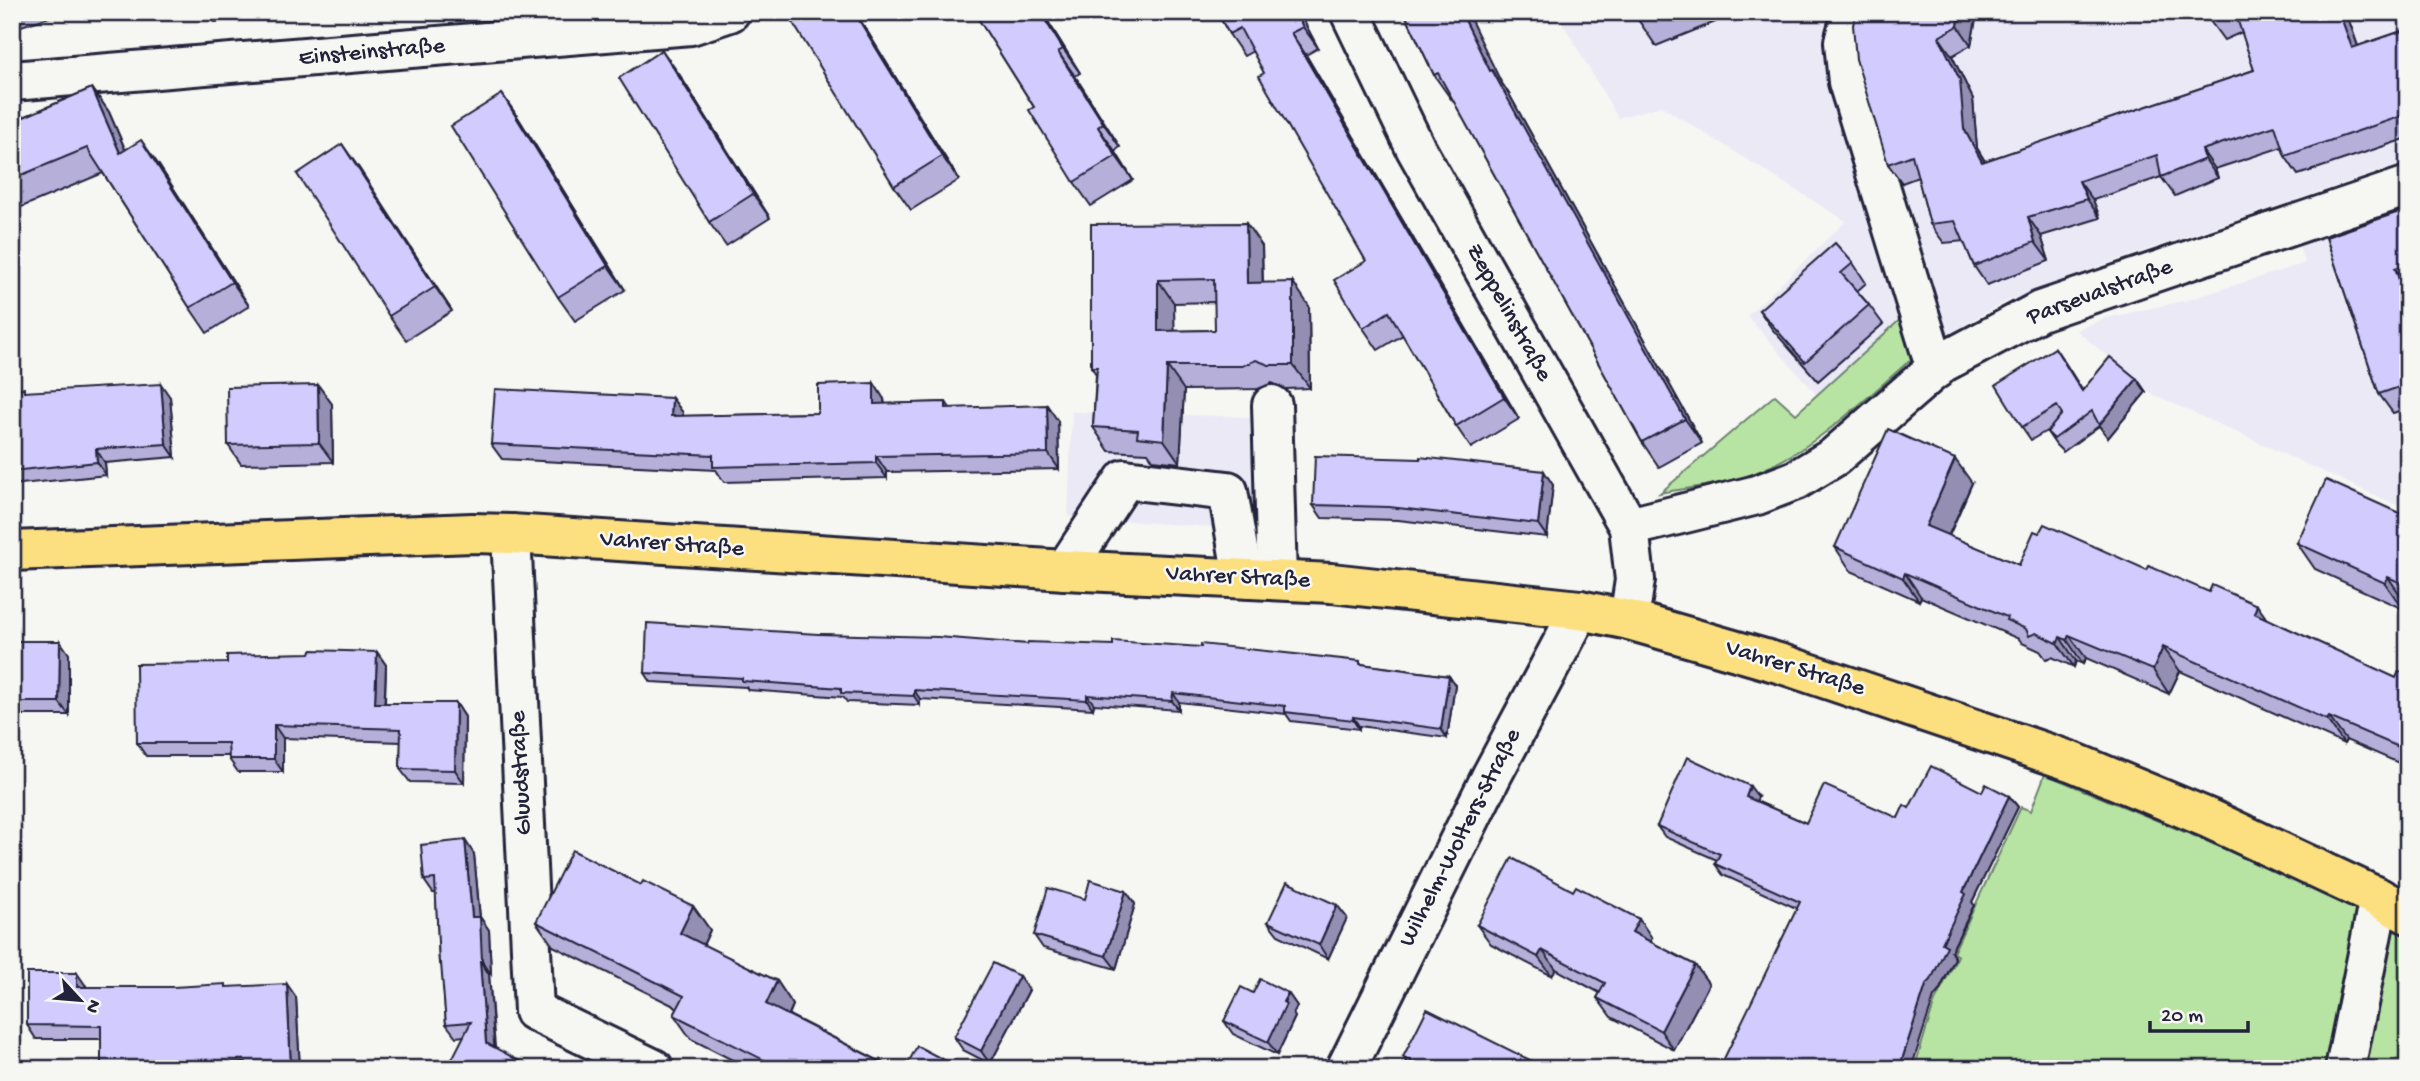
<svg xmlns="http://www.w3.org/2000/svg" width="2420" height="1081" font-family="'Gochi Hand',sans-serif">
<rect width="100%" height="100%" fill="#f6f6f2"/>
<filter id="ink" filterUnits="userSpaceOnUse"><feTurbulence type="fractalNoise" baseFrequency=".0143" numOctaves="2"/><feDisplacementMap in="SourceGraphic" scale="14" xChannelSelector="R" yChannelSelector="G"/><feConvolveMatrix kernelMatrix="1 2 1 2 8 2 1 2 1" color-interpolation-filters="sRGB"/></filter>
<g filter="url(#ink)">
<!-- built -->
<g fill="#ebe9f6">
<path d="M1556,12H2408V162L2105,264L2003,303L1943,337L1904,317L1817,395L1747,316L1846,221L1661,106L1618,118Z"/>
<path d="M2408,208V510L2154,395L2076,330L2106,318L2188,300L2305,263L2298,245Z"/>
<path d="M1072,412L1256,417L1257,530L1068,517Z"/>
</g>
<!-- green -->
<g fill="#b7e4a3" stroke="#6c836f" stroke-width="2">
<path d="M1904,316L1917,354C1864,400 1812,454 1744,477C1717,486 1687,488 1660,493L1775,395L1796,414Z"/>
<path d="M2045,774C2166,825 2290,873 2408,933V1069H1914L1935,1001L1958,956L1953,953L2021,807L2031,811Z"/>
</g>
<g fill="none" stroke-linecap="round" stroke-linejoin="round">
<!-- minor casing -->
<g stroke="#22223b" stroke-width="44">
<g id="minor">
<path d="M1350,12L1416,149L1629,527L1635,580L1629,620"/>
<path d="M1852,12L1844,42L1848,82L1936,369"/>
<path d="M12,81L691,25L730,12"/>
<path d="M1272,405L1277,580"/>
<path d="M1629,527L1757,495L1796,480L1834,457L1942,363L2040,311L2408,186"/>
<path d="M511,534L534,1011L654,1069"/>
<path d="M1065,570L1125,479L1228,491L1243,578"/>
<path d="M1346,1069L1492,775L1580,610"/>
<path d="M2345,1069L2379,898"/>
</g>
</g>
<!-- major casing -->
<g stroke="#22223b" stroke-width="44">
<path id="major" d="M12,551L472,533L511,534L1065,570L1331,583L1580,610L1629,620L1782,664L2073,762L2210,819L2379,898L2408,914"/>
</g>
<!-- minor -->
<use href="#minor" stroke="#f6f6f2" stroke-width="38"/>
<!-- major -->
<use href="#major" stroke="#fce080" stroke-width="38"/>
</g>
<!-- wall -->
<g fill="#b5afda" stroke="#22223b" stroke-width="2" fill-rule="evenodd">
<path d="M12,12H65L12,29Z"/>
<path d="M208,12H283L215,22Z"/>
<path d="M811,12H855L959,180L911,210L894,186Z"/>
<path d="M974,12H1042L1080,73L1075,76L1120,147L1115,151L1133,180L1091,206L1074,182L1034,107Z"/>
<path d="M1217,12H1299L1318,48L1306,55L1519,419L1471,448L1456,426L1403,335L1378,350L1363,328L1366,261L1253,51L1244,56L1229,34Z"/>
<path d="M1404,12L1501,82L1509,94L1702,443L1659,467L1642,442L1452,98L1451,99L1434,75Z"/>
<path d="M1636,12H1740L1656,46L1639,21Z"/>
<path d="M1856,12H1972L1976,19L1971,45L1952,56L1973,99L1977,148L1985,161L2254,70L2242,32L2224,40L2210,21L2207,12H2346L2358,46L2408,29V138L2298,175L2285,156L2282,147L2215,169L2218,178L2175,196L2161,177L2093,200L2100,218L2041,236L2049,261L1987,285L1974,266L1964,241L1944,243L1930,224L1918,177L1902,183L1888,164Z"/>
<path d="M679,74L770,218L726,246L709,222Z"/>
<path d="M92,88L109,112L125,149L158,164L249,306L207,333L190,308L103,173L12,211V122Z"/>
<path d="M502,94L519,119L625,290L575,321L558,297Z"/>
<path d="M342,144L452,311L406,340L389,316Z"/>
<path d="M2408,209V408L2393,413L2379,394L2326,237Z"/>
<path d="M1091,224L1262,246L1263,283L1309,306L1310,388L1286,389L1272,383L1258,389L1184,390L1180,463L1153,460L1148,453L1109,451L1093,427L1096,374L1091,367ZM1215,302V330L1174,331V303Z"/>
<path d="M1853,263L1866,283L1857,291L1869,305L1883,324L1818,381L1772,329L1759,310Z"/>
<path d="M2055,348L2082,390L2137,379L2146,392L2108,438L2099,426L2063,452L2056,445L2047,432L2050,429L2031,440L2022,427Z"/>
<path d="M318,385L332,404L333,462L241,464L228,445Z"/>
<path d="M12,389L27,392L170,397L175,457L105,463L106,475L12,485Z"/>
<path d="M672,398L683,413V416L818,413L884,399L885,404L946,402L950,408L1058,421L1059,469L887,472V478L724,482L716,470L502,459L491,444Z"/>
<path d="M1972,483L1949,536L2019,565L2147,570L2266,618L2396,678L2408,675V767L2346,740L2344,744L2180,671L2169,694L2086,658L2083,664L2076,661L2074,667L2052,657L2046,659L2040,651L2022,643L2019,639L1921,597L1919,601L1851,571L1835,547Z"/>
<path d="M1553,485L1547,537L1398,520L1322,518L1313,505Z"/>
<path d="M2408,517V604L2406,603L2403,609L2315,569L2297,543Z"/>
<path d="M818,634L1027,644L1362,664L1449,676L1455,685L1447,738L1359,726V729L1291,721L1286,714L1179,702V710L1094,704L1093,709L920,699V705L847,702L843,697L748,690L746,687L651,682L645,673Z"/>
<path d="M12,641L69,654V715H12Z"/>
<path d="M377,652L386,665L385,703H456L465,717L464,783L410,782L400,769L401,742L283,738V772H238L229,759V756H146L137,743L227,663Z"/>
<path d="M1982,792L2009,796L2018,807L1972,902L1974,905L1951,952L1955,958L1939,991L1934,997L1796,908L1723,875L1715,864L1717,860L1665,837L1657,826L1758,797L1756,801L1806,823L1898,818L1909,808Z"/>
<path d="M474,854L480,917L489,930L491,974H489L495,1047L464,1036L456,1037L446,1024L442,966L439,963L436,893H433L424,880Z"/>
<path d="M641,885L693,906L710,930L703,945L777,981L793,1005L789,1015L895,1069H750L691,1039L674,1015L678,1008L553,946L536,922Z"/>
<path d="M1126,891L1135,904L1116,969L1043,948L1034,935L1085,899Z"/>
<path d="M1337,905L1347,918L1328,959L1278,935L1268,922Z"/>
<path d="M1477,925L1652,938L1650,942L1695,965L1709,984L1674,1050L1611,1017L1597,998L1600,993L1556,969L1552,976L1491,944Z"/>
<path d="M1019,976L1029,990L990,1064L963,1050L954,1037Z"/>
<path d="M86,986V987H228L296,997L300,1069H104L101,1064V1039H36L27,1025Z"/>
<path d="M1253,993H1288L1297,1006L1293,1014L1295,1017L1277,1055L1233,1034L1224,1021Z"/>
<path d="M1403,1057L1548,1069H1411Z"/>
</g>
<!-- shaded-wall -->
<g fill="#938eb2" stroke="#22223b" stroke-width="2">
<path d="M854,12H855L859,18L959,180L942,156Z"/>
<path d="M1040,12H1042L1080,73L1063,49Z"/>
<path d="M1295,12H1299L1318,48L1303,27Z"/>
<path d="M1461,12H1467L1501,82L1509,94L1702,443L1685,419L1490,71Z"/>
<path d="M1960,12H1972L1976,19L1971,45L1958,26Z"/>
<path d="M2339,12H2346L2365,67L2352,48Z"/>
<path d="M1291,33L1306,55L1519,419L1504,397Z"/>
<path d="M1939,37L1952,56L1973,99L1977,148L1996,181L1982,162L1964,129Z"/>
<path d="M662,50L679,74L770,218L753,194Z"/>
<path d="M1058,52L1075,76L1120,147L1103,123Z"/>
<path d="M92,88L109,112L137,177L120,153Z"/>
<path d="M502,94L519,119L625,290L608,266Z"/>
<path d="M1098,127L1115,151L1133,180L1116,156Z"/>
<path d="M141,140L158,164L249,306L232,282Z"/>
<path d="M342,144L359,168L452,311L435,287Z"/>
<path d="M2202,150L2215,169L2218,178L2205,159Z"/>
<path d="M2079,181L2093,200L2100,218L2087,199Z"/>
<path d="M2028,217L2041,236L2049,261L2035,242Z"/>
<path d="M1246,223L1262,246L1263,306L1247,283Z"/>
<path d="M2395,268L2408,286V304Z"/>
<path d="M1158,280L1174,303L1175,354L1158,331Z"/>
<path d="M1293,282L1309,306L1310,388L1293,365Z"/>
<path d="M2055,348L2064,361L2091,404L2082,391Z"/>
<path d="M1167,366L1184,390L1180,463L1164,440Z"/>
<path d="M2137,379L2146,392L2108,438L2099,425Z"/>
<path d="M874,383L884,399L885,420L874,404Z"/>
<path d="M161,384L170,397L175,457L166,444Z"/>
<path d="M318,385L332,404L333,462L319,443Z"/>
<path d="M672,398L683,413L682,432L671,416Z"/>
<path d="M1047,405L1058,421L1059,469L1048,453Z"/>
<path d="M96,449L105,463L106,475L97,462Z"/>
<path d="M876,456L887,472V478L876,463Z"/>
<path d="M1955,459L1972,483L1942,550L1926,526Z"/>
<path d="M1544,471L1553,485L1547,537L1538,524Z"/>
<path d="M1905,573L1921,597L1919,601L1903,578Z"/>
<path d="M2388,577L2406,603L2403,609L2385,583Z"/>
<path d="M2257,605L2274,629L2254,613Z"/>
<path d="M2069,635L2086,658L2083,664L2067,640Z"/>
<path d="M2060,637L2076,661L2074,667L2057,643Z"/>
<path d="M60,641L69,654V715L59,702Z"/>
<path d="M2163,647L2180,671L2169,694L2153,670Z"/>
<path d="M377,652L386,665L384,716L375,703Z"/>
<path d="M1449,676L1455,685L1447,738L1441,729Z"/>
<path d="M914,690L920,699V705L914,696Z"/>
<path d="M1173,693L1179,702V710L1172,701Z"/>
<path d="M1087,695L1094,704L1093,709L1087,700Z"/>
<path d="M456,703L465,717L464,783L455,770Z"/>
<path d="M1353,717L1359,726V729L1353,720Z"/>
<path d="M2329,717L2346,740L2344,744L2327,720Z"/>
<path d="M274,725L283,738V772L274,759Z"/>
<path d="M1750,786L1758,797L1754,808L1746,797Z"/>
<path d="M2009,796L2018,807L1972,902L1974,905L1951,952L1955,958L1939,991L1934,997L1911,1069H1899L1926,985L1963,892Z"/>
<path d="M465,840L474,854L480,919V917L489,930L491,974L482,961L472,917Z"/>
<path d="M1126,891L1135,904L1116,969L1106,956Z"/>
<path d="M1337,905L1347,918L1328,959L1319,945Z"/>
<path d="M693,906L710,930L697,958L680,933Z"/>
<path d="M1639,919L1652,938L1645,951L1632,932Z"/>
<path d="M1542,950L1556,969L1552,976L1538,957Z"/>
<path d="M480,961L489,974L495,1056L486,1043Z"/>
<path d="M1695,965L1709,984L1674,1050L1661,1031Z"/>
<path d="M77,973L86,986V1000L77,987Z"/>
<path d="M1019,976L1029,990L990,1064L981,1051Z"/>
<path d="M777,981L793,1005L783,1028L766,1004Z"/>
<path d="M287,984L296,997L300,1069H291Z"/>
<path d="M1288,993L1297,1006L1293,1014L1295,1017L1277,1055L1268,1042Z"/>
<path d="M946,1061L951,1069H942Z"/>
</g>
<!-- building -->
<g fill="#d2cbfe" stroke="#22223b" stroke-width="2" fill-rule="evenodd">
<path d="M811,12H854L942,156L894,186L793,23Z"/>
<path d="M974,12H1040L1063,49L1058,52L1103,123L1098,127L1116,156L1074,182L1029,110L1034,107Z"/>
<path d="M1217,12H1295L1303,27L1291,33L1504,397L1456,426L1389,312L1363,328L1334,280L1366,261L1259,76L1264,73L1240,28L1229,34Z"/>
<path d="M1404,12H1461L1490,71L1492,70L1685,419L1642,442L1438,73L1434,75Z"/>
<path d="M1636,12H1662L1639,21Z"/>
<path d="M1856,12H1960L1958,26L1939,37L1960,80L1964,129L1982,162L2254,70L2235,12H2339L2352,48L2408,29V114L2285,156L2275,126L2202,150L2205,159L2161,177L2157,155L2079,181L2087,199L2028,217L2035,242L1974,266L1955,221L1930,224L1912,155L1888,164L1856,59L1853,25Z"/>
<path d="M2207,12H2230L2210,21Z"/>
<path d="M662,50L753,194L709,222L619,78Z"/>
<path d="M92,88L120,153L141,140L232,282L190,308L87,148L12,179V122Z"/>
<path d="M502,94L608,266L558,297L451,126Z"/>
<path d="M342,144L435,287L389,316L297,174Z"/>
<path d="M2408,209V264L2395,268L2408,304V384L2379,394L2326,237Z"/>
<path d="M1246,223L1247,283L1293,282V365H1269L1256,360L1242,366H1167L1164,440L1137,437L1138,430L1093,427L1097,367H1091V224ZM1214,279L1215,330L1158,331V280Z"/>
<path d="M1835,243L1853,263L1841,273L1869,305L1805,362L1759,310Z"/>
<path d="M2055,348L2082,391L2110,357L2137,379L2099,425L2092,411L2054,439L2047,432L2062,414L2057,406L2022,427L1996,385Z"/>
<path d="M874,383V404L946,402V408L1047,405L1048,453L876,456V463L713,467V455L491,444L495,389L672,398L671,416L818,413V385Z"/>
<path d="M161,384L166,444L96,449L97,462L12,471V389L24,388V392Z"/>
<path d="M318,385L319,443L228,445L227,387Z"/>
<path d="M1888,429L1955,459L1926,526L2019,565L2034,531L2039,533L2044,524L2147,570L2149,566L2209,592L2212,585L2257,605L2254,613L2396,678L2399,671L2408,675V751L2329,717L2327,720L2163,647L2153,670L2069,635L2067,640L2060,637L2057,643L2036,633L2029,636L2026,629L2006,620L2007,617L1905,573L1903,578L1835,547Z"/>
<path d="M1315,456L1420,459V457L1544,471L1538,524L1389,507L1313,505Z"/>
<path d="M2326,480L2408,517V586L2388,577L2385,583L2297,543Z"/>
<path d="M647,623L818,634L938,637L1027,644L1028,642L1113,645V641L1201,647V644L1360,661V664L1449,676L1441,729L1353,717V720L1285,712V706L1173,693L1172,701L1087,695V700L914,690V696L841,693V688L742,681V678L645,673Z"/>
<path d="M12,641H60L59,702H12Z"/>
<path d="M311,650L377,652L375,703H456L455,770L400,769L401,729L274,725V759H229L228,743H137L136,664L227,663V655L310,653Z"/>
<path d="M1687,757L1750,786L1746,797L1806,823L1824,785L1898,818L1904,805L1909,808L1931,766L1982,792L1986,784L2009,796L1963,892L1966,894L1942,943L1947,946L1931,980L1926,985L1899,1069H1719L1800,902L1715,864L1720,854L1657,826Z"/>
<path d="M465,840L472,917H480L482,961H480L486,1043L525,1064L523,1069H447L471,1022L446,1024L441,963H439L435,879L424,880L421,845Z"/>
<path d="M572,850L641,885L643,881L693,906L680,933L777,981L766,1004L895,1069H782L674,1015L684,996L536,922Z"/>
<path d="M1512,858L1573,891L1576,886L1639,919L1632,932L1695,965L1661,1031L1597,998L1605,983L1542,950L1538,957L1477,925Z"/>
<path d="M1090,880L1126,891L1106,956L1034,935L1048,888L1085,899Z"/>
<path d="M1287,882L1337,905L1319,945L1268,922Z"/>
<path d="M993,963L1019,976L981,1051L954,1037Z"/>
<path d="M27,973H77V987H173L226,984V987L287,984L291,1069H247L246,1062L101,1064V1026L27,1025Z"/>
<path d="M1260,979L1288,993L1283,1002L1286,1004L1268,1042L1224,1021L1241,987L1253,993Z"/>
<path d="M1427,1009L1548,1069H1426L1403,1057Z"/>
<path d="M917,1046L946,1061L942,1069H905Z"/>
</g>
</g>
<g text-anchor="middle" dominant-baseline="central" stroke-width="5" stroke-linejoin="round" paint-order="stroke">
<!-- street labels -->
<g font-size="24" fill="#22223b" stroke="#f6f6f2">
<text transform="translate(372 53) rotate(-5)">Einsteinstraße</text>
<text transform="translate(2100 293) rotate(-20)">Parsevalstraße</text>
<text transform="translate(1508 313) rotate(61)">Zeppelinstraße</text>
<text transform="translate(672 545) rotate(4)">Vahrer Straße</text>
<text transform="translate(1238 578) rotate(3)">Vahrer Straße</text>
<text transform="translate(1795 669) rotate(17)">Vahrer Straße</text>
<text transform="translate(522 773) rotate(-93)">Gluudstraße</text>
<text transform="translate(1461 838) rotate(-63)">Wilhelm-Wolters-Straße</text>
</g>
</g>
<!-- margin -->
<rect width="2420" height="1081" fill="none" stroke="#f6f6f2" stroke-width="42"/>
<rect x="21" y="21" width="2378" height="1039" fill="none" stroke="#22223b" stroke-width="2.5" filter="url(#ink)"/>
<!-- north arrow -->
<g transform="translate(80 1000) rotate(116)" stroke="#f6f6f2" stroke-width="5" paint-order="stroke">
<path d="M0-5L12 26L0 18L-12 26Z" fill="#22223b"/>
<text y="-10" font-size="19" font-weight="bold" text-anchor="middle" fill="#22223b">N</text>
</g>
<!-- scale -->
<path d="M2150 1021v10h98v-10" fill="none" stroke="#22223b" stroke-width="3.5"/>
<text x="2161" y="1021" font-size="21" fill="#22223b" stroke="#f6f6f2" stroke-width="5" paint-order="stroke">20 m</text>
</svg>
